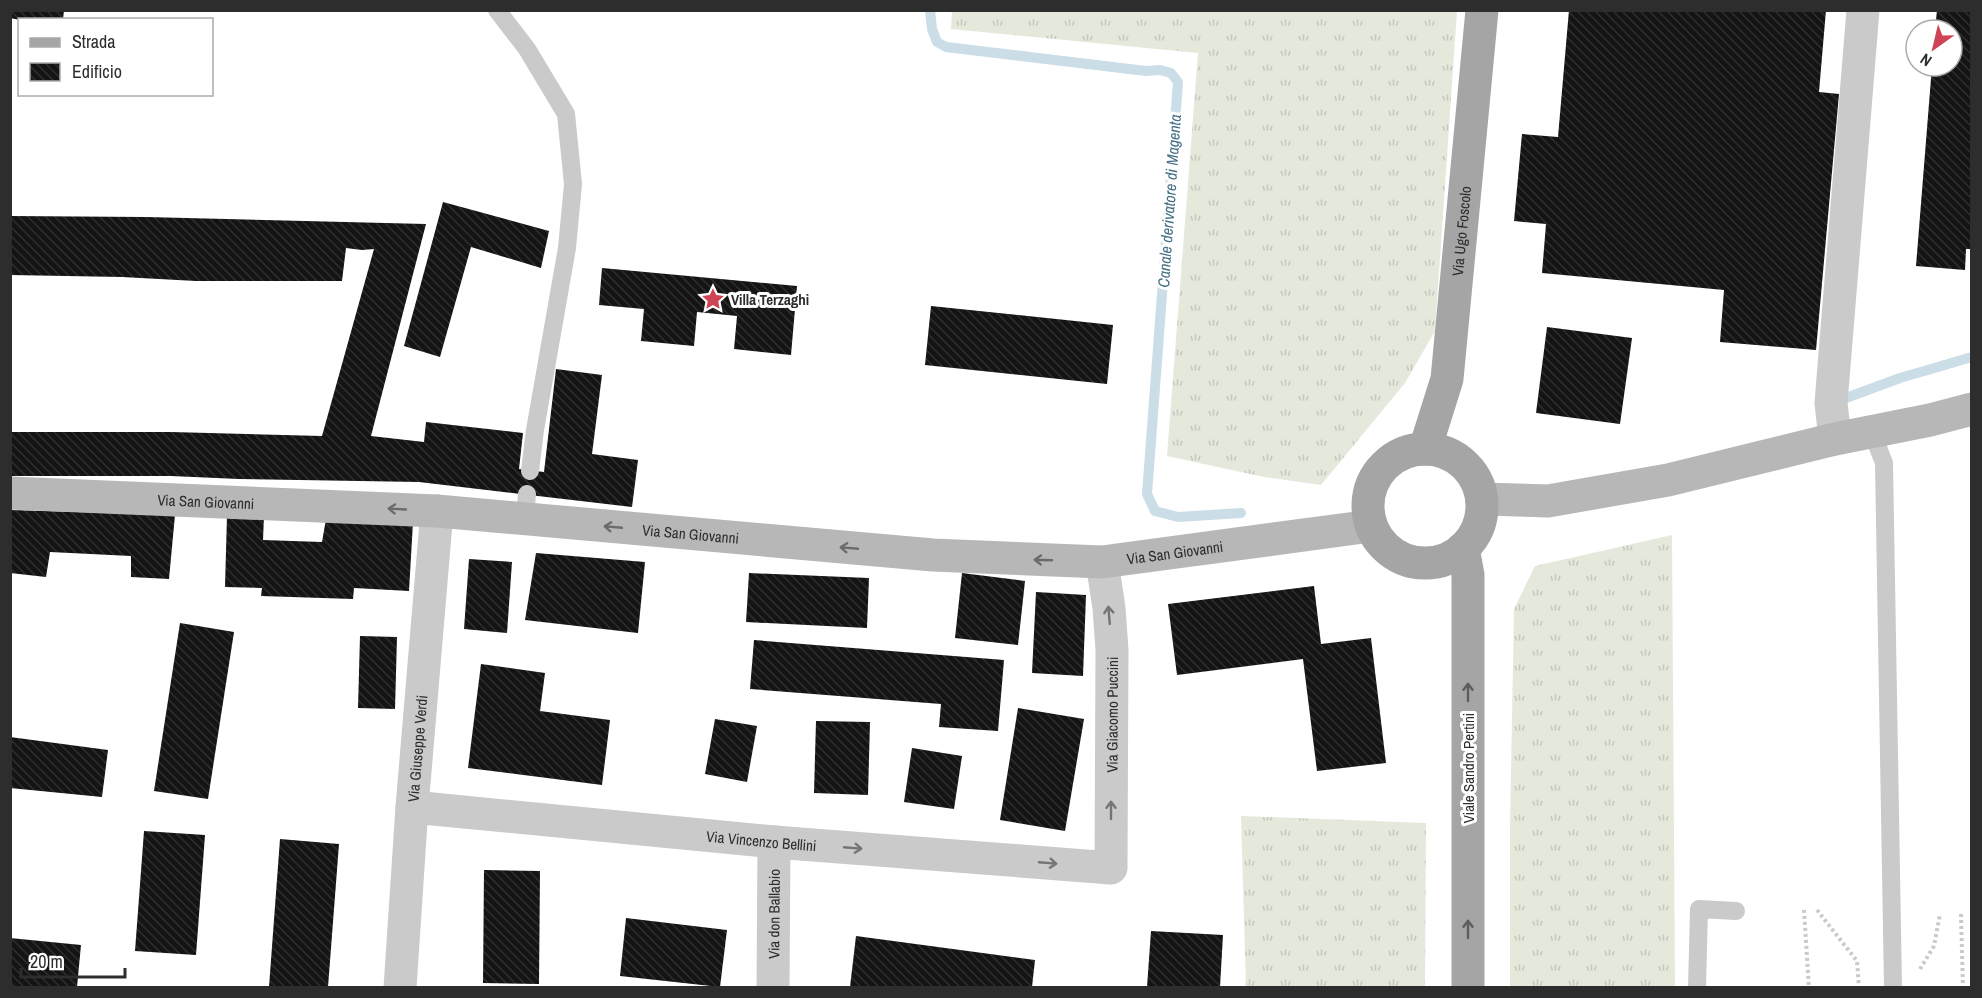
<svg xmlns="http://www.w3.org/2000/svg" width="1982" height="998" font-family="'Archivo Narrow',sans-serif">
<defs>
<pattern id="grass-tufts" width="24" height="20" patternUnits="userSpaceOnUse" patternTransform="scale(1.5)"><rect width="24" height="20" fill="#e4e9dc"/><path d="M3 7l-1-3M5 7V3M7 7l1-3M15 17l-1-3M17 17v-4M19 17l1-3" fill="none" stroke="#c4c8bd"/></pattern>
<pattern id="building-back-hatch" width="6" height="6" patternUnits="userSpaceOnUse" patternTransform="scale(1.5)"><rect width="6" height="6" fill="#141414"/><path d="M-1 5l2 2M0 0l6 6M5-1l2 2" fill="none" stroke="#2e2e2e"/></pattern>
</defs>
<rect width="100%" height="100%" fill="#fff"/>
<!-- grass -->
<g fill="url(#grass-tufts)">
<path d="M952,10L1457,11L1435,331L1405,383L1321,485L1264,477L1167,456L1198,53L951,29Z"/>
<path d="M1672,535L1675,987H1510V827L1514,609L1535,566Z"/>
<path d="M1241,816L1426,823L1425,987H1246Z"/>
</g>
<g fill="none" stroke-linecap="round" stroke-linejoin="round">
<!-- stream -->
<g stroke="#cbdde7" stroke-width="10">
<path d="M930,10L932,29L937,42L946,47L1146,71L1160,70L1171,73L1178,82L1147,494L1155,511L1178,517L1241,513"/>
<path d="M1846,398L1900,378L1972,357"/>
</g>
</g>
<!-- building -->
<g fill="url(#building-back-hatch)">
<path d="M10,10H64L63,20H20L10,18Z"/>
<path d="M1569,10H1826L1819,92L1839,94L1816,350L1720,342L1724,290L1542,273L1546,224L1514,221L1522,134L1558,137Z"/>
<path d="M1937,10H1971V249H1966L1965,270L1916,266L1932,66H1952V30H1935Z"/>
<path d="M443,202L549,231L541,268L471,247L440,357L404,346Z"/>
<path d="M10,216L146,217L426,224L371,436L424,442L426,422L523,433L519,469L544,472L556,369L602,375L592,454L638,460L632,507L419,482L239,479L171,476H10V432H171L322,436L374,249L362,250L346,248L342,281H196L122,277L10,275Z"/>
<path d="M602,268L797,286L791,355L734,349L737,316L697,312L694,346L641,341L644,309L599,305Z"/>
<path d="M931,306L1113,325L1107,384L925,365Z"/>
<path d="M1547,327L1632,338L1620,424L1536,413Z"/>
<path d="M10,510L175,515L169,579L131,577V556L50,552L46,577L10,573Z"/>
<path d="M227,515L264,516L263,540L322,542L326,519L413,522L409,591L354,588L353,599L261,596L262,588L225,587Z"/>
<path d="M536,553L645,562L638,633L525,620Z"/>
<path d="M469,559L512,562L507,633L464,629Z"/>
<path d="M749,573L869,578L867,628L746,622Z"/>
<path d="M962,573L1025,581L1018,645L955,638Z"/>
<path d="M1314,586L1321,644L1371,638L1386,763L1317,771L1303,659L1177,675L1168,604Z"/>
<path d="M1036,592L1086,595L1083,676L1032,673Z"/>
<path d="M180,623L234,632L208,799L154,791Z"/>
<path d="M360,636L397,637L395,709L358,708Z"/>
<path d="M754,640L1004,660L998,731L939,727L941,704L750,689Z"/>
<path d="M481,664L545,673L540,711L610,720L602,785L468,768Z"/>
<path d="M1018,708L1084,719L1065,831L1000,820Z"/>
<path d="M715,719L757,726L747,782L705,774Z"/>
<path d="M816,721L870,722L868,795L814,793Z"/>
<path d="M10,737L108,750L102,797L10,788Z"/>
<path d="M912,748L962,756L954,809L904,802Z"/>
<path d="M144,831L205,835L196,955L135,951Z"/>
<path d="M280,839L339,844L328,987H269Z"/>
<path d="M484,870L540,871L539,984L483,983Z"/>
<path d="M626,918L727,930L720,987L620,976Z"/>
<path d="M1151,931L1223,935L1220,987H1147Z"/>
<path d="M856,936L1035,960L1032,987H850Z"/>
<path d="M10,938L81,945L77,987H10Z"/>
</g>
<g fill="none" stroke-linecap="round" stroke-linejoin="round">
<!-- path -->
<g stroke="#cacaca" stroke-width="4" stroke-dasharray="3 3" stroke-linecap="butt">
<path d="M1804,910L1809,988"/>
<path d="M1817,910L1857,961L1859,988"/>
<path d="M1961,914L1963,988"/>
<path d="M1920,969L1934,946L1940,914"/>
</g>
<!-- lane -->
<g stroke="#cacaca" stroke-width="18">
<path d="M497,10L527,49L566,114L573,184L567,248L535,430L530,471"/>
<path d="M1872,432L1884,463L1893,988"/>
<path d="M525,519L527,494"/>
<path d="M1697,988L1699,909L1736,911"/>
</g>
<!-- street -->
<g stroke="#cacaca" stroke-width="33">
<path d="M1835,439L1831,403L1863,10"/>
<path id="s1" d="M412,807L774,842L1111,868L1112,650L1109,608L1102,562"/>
<path id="s2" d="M400,988L412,807L437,511"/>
<path id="s3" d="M773,988L774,842"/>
</g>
<!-- secondary -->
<g stroke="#b7b7b7" stroke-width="33">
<path id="s4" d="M10,493L437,511L933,555L1102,562L1371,526"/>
<path d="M1482,499L1548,501L1668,480L1835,439L1930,420L1972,409"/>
</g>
<!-- primary -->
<g stroke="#a5a5a5" stroke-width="33">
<path id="s5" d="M1425,449L1447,379L1482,10"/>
<circle cx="1425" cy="506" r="57"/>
<path d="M1463,548L1468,575V988"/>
</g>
</g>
<!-- one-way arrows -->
<defs><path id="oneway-shaft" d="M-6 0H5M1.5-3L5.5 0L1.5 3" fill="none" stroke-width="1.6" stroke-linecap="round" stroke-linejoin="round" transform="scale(1.5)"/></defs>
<g stroke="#6b6b6b">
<use href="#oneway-shaft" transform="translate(397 509) rotate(-177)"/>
<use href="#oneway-shaft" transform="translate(613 527) rotate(-175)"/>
<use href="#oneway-shaft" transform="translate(849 548) rotate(-175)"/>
<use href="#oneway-shaft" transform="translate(1043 560) rotate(-178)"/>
</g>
<g stroke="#747474">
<use href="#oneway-shaft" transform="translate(1109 615) rotate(-95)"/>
<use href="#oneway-shaft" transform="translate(1111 810) rotate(-90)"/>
<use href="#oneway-shaft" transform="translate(853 848) rotate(5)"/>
<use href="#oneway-shaft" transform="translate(1048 863) rotate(5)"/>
</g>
<g stroke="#5d5d5d">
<use href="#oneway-shaft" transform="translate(1468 692) rotate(-90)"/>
<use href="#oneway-shaft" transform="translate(1468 929) rotate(-90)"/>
</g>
<!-- icons -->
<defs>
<g id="sight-bare" transform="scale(1.8)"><path d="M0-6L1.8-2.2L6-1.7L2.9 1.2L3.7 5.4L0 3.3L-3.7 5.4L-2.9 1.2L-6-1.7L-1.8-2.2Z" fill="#cf4454" stroke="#fff" stroke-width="2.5" paint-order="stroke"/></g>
</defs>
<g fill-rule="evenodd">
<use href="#sight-bare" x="713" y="299"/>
</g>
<g text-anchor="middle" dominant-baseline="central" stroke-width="6" stroke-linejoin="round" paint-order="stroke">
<!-- street labels -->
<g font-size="15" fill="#2d2d2d" stroke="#fff">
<text stroke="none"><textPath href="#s5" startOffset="222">Via Ugo Foscolo</textPath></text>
<text stroke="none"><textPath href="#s4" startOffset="196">Via San Giovanni</textPath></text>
<text stroke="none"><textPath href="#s4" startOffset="682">Via San Giovanni</textPath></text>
<text stroke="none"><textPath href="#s4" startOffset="1168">Via San Giovanni</textPath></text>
<text stroke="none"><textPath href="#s1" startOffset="855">Via Giacomo Puccini</textPath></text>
<text stroke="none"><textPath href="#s2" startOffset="240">Via Giuseppe Verdi</textPath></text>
<text transform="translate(1468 768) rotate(-90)">Viale Sandro Pertini</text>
<text stroke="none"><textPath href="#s1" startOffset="351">Via Vincenzo Bellini</textPath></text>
<text stroke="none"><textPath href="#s3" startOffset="74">Via don Ballabio</textPath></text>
</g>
<!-- poi labels -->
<g font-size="15" font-weight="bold" fill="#2d2d2d" stroke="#fff" text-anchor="start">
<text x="731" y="299">Villa Terzaghi</text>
</g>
<!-- water labels -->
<g font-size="16" font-style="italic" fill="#456f85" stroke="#fff">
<text transform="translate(1169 201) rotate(-86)">Canale derivatore di Magenta</text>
</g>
</g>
<!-- border -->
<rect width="1982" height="998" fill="none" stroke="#2d2d2d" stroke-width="24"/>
<!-- legend -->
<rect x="18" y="18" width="195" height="78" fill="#ffffff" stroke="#ababab" stroke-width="1.5"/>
<rect x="30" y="38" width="30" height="9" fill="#a5a5a5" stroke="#ababab" stroke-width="1.5"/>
<text x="72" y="48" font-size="18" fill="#2d2d2d">Strada</text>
<rect x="30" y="63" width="30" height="18" fill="url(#building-back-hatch)" stroke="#ababab" stroke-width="1.5"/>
<text x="72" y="78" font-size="18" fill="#2d2d2d">Edificio</text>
<!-- north arrow -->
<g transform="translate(1934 48) rotate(214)"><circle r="28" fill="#ffffff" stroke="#ababab" stroke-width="1.5"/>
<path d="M0-4.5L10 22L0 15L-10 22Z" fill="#cf4454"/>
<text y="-9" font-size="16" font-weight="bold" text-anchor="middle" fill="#2d2d2d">N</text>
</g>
<!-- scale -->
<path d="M21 968v9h104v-9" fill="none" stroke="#2d2d2d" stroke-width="3"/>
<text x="30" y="968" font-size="18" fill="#2d2d2d" stroke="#ffffff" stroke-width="4.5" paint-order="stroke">20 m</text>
</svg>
